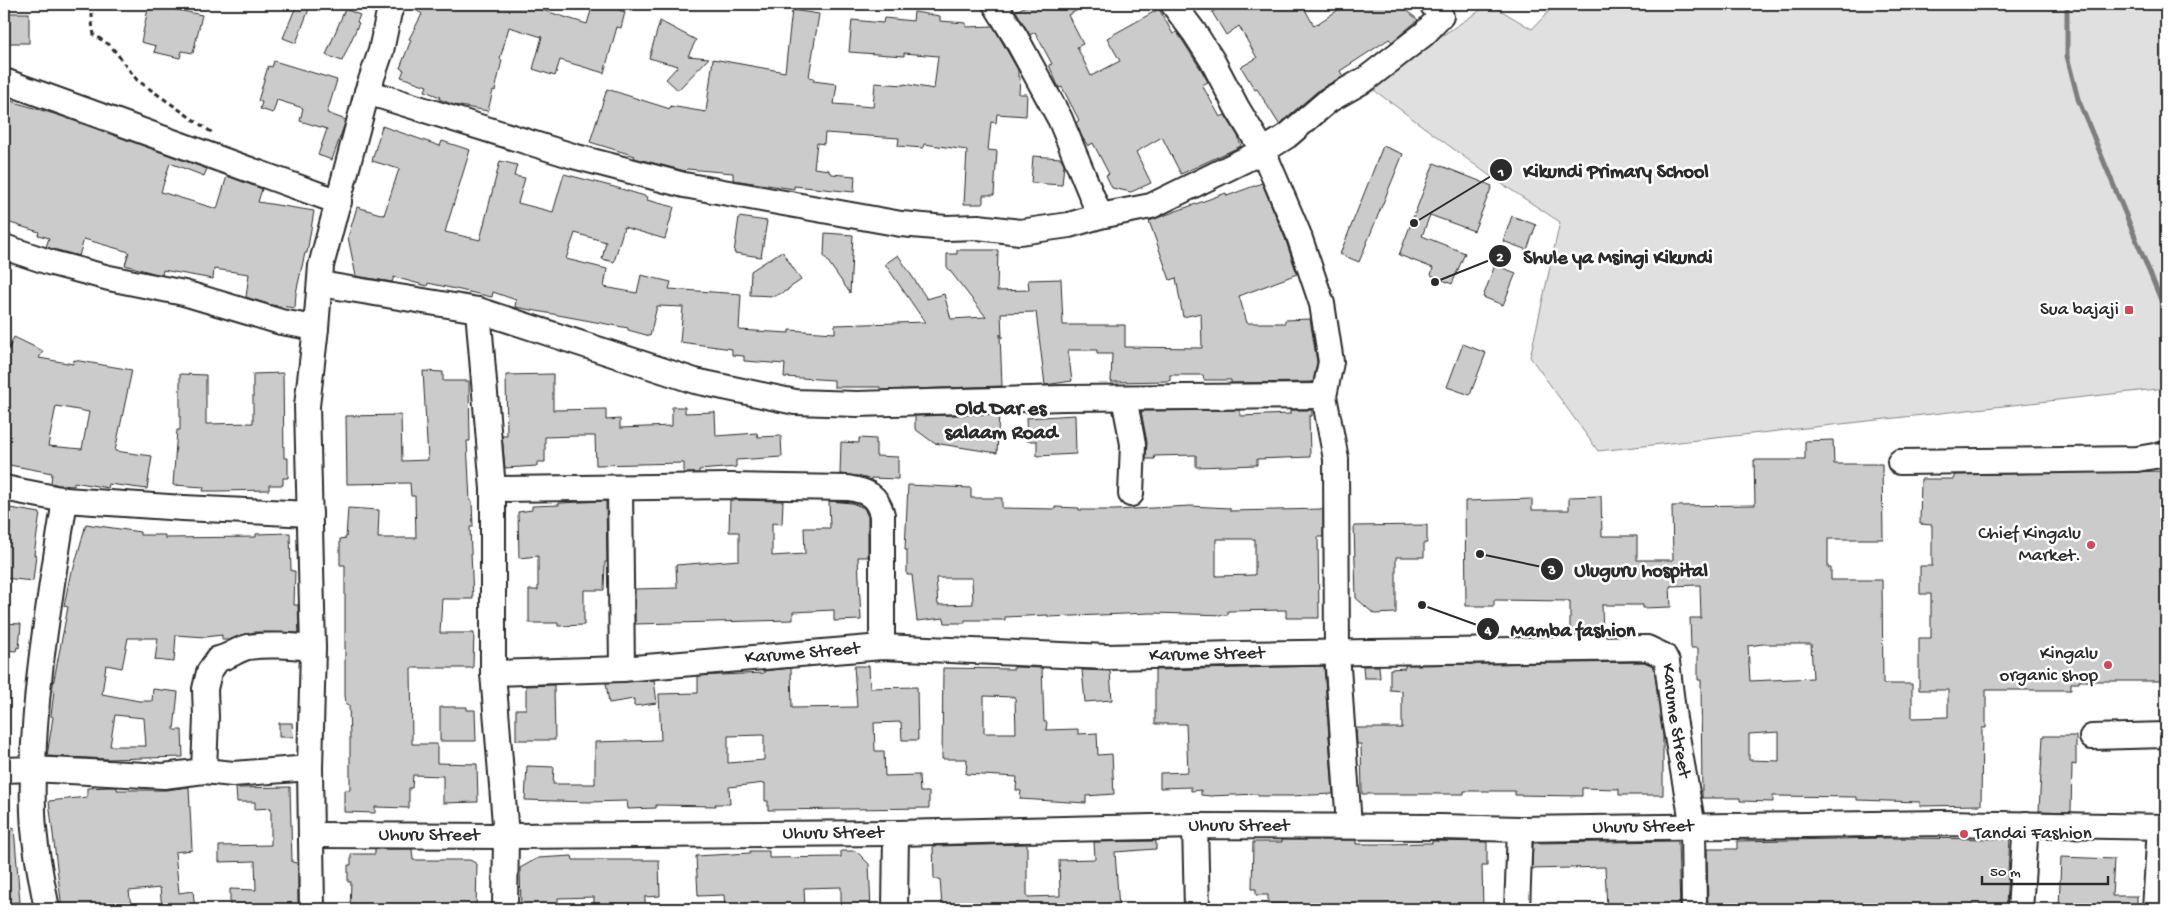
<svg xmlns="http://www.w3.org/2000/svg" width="2170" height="913" font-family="'Gochi Hand',sans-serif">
<rect width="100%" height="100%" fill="#fff"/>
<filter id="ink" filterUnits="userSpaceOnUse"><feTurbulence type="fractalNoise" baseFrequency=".02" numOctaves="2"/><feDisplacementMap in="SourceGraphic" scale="10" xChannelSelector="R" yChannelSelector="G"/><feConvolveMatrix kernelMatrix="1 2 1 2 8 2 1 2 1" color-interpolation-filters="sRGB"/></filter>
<g filter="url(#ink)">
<!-- green -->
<path fill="#e0e0e0" stroke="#868686" d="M1490,4L1532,29L1556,4H2166V388L1598,451L1530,357L1560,222L1490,176L1367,85Z"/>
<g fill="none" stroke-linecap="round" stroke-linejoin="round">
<!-- stream -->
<path stroke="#7e7e7e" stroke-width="5" d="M2067,4V56L2078,99L2166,312"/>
</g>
<!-- building -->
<g fill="#cbcbcb" stroke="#2b2b2b" fill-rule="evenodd">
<path d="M149,4L202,15L193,53L182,51L180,58L154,52L156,46L141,42Z"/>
<path d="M297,4L309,9L296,43L283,38Z"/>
<path d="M407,4H523L587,24L593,4H620L619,10L625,12L621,28L617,27L604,73L560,60L555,76L533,69L542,37L509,27L500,59L502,60L495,91L493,90L488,111L454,105L439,99L440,97L425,91L427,86L401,77L404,70L400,68L411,40L409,39L422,14Z"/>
<path d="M1030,4H1090L1068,15L1083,44L1077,47L1091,76L1120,61L1107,38L1159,9L1173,34L1177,32L1202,71L1208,82L1202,85L1220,117L1225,115L1238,136L1241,146L1181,174L1162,137L1136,152L1151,183L1131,192L1112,188L1106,175L1109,174L1093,143L1088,146L1082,137L1076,123L1079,120L1062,87L1059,88L1049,65L1052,64L1035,32L1030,35L1016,11Z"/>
<path d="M1225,4H1302L1314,26L1338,10L1335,4H1400L1418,20L1392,42L1389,39L1340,71L1343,76L1320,89L1279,124L1257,89L1255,90L1241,67L1257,58L1239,26L1226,35L1212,12Z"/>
<path d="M345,9L360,15L357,22L359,23L342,61L326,55Z"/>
<path d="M792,10L819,14L809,77L814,78L813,81L837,84L834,104L873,107L875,83L904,85V84L934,89L938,56L904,53V56L849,52L852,20L883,23L884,18L913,21L914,12L940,16V21L966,23V27L993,26L1018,70V77H1020L1019,94H1027L1026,116L997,114L996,123L991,122L988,150L997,151L994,195H983V204H964L967,150L924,144L923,148L898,146L899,138L825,133L824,144L817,143L814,168L829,170V172L832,174L855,176L854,192L794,186V189L733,180V173L687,169L685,171L634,158L635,156L590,142L607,89L670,109V106L706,112L713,59L785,72Z"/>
<rect x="4" y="13" width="25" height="30"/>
<path d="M660,21L696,40L688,56L709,58L678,90L666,79L678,66L649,58Z"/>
<path d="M274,61L337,80L327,113L346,120L332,160L318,155L327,129L300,121L303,108L277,100L273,113L260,109L262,102L258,101L268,66L272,67Z"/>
<path d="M4,99L61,116L207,169L204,176L170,163L161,192L217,209L227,176L262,189L258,202L314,211L307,253H305L296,293L295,308L271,305L246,297L249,274L214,269L213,279L163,270L162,275L153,273L125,265L129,252L84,239L79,256L46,247L49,238L38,235L39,232L4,221Z"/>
<path d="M382,126L440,146L442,141L470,150L445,232L480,240L500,161L517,165L514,176L525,178L518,203L553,212L564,174L618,188L648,197L647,200L674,207L665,239L624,227L614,262L602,259L606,242L575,233L566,259L607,269L604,287L637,293L641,275L671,282L669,289L741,294L739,330L789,333V330L835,333V325L925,322L885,264L898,255L927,299L944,294L951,319L986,317L947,267V254H957V250H998L997,291L1029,290L1028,280L1061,279L1063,325H1125V347L1202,348L1201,313L1183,317L1176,278L1170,280L1149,221L1226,193L1227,196L1262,183L1285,238L1297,274L1239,296L1247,323H1285V320L1310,319L1317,362L1313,382L1231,383V380H1204L1203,375H1170V381L1111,382L1112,354H1097V350H1068L1072,381L1045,385L1036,312L1001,313L1002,338L1000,334L1002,386L880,390V387H834V380L784,377L785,364L744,361V356L732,355V349L680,342L683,307L657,306L650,336L628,330V328L515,307L516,300L493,292L492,297L428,283L427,286L394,277L392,282L356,276L348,237L357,207L384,215L399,169L372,161Z"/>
<path d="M1383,146L1403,154L1359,262L1340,254Z"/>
<path d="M1033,156L1061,158L1064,164L1062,185L1031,183Z"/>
<path d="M1434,163L1492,186L1474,231L1430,215L1422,236L1465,253L1452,284L1431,275L1433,268L1399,255Z"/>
<path d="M1512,216L1536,225L1527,250L1503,241Z"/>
<path d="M739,217L767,221L761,257L734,253Z"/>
<path d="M825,233L853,235L850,293L824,256Z"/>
<path d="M782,251L801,280L788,289V290L775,296L750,295L751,271Z"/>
<path d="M1495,265L1516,273L1503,305L1483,297Z"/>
<path d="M14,337L43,351L39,358L73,364L74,360L132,370L115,451L152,456L147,489L109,484L108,488L74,482V486L59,485L51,483L52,473L4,464V359ZM56,406L89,412L82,449L48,446Z"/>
<path d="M1463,344L1486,353L1470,395L1447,387Z"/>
<path d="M423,371L443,372V381H469L470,441H467L470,501H472L473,527H470L473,599H442L440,633H474L473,664V668H411L412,744H437V763L477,764L478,802L443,803V776L413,775L412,788H409V808L375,807V813L344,812V790H350V739L349,705H346L345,695V565H340V539L346,538L348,508L379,510L378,538H416L415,496H411L410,483L347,484L346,416L401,415L402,461L428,460Z"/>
<path d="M283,373L284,458H288V478H283V485H269V490L218,491H203L204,487L173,485L177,430H180V374L206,375V424L253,423V374Z"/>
<path d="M553,374V410L606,409V420L620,419V428L672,426V407H685V413L715,412L716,436L757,433L758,437L781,436L782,457L736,460V467L699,470V473H684V463L596,465L595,436H578L545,437V462H537V466L505,468L502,436H507L506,375Z"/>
<path d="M1240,410V416L1290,414V410H1312V416H1309L1310,457L1257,459V465L1196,467V455L1154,456L1155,459H1146L1147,442L1141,411Z"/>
<path d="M999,414L997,453L934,443L915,429V416Z"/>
<path d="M1075,415L1076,454L1037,456V441H1027L1026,418Z"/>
<path d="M859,438L876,439V456L898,457V479L871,478V480L857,476L840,474L841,442L859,443Z"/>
<path d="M1833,440L1834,464H1882L1883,539H1828V568H1831V580H1882L1883,684H1912V718L1948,717V690H1919V638H1931V594H1920V566H1932V525L1920,524L1921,479H1954V475L2166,471V681H2079V683H2071V690H1986V728H1982L1981,805L1920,806V802L1857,800V797L1773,796V802L1740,801V798H1702L1701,680H1698V648H1691L1690,618H1701L1700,585L1670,586L1671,607L1643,608V605H1602L1603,635H1570V601L1494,600V606H1466L1465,501L1532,499V510H1569V497L1601,496L1602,536H1637V560H1673L1672,506L1755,505L1754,460H1805V441ZM1763,644H1811L1813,678L1750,681L1748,646ZM1779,732V761L1749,760V734Z"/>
<path d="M908,485L971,488V498H1002V508L1055,509V507L1079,508V510H1115L1190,506L1230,508V511L1323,509V537H1318L1319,618H1286V610L1228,611V615L1150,613L1048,617V615L1005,617V620H965V623H945L944,618L917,621L912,575H907V550H905ZM1216,539H1255V575L1216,576ZM936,578H972L973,604L938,605Z"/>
<path d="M730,500L783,501L782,524L772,523V556L805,554L804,528H830L829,501L852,503L864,508L868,517V557H858L861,620L834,621V610L793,612V620L635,624V589L677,588L676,565L739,560V532H729Z"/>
<path d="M606,501L607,562H605L604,590H584V625L558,626V623H529V590H538V556L519,558L518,512L532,510V506L559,505V503Z"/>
<path d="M4,507L40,513L34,555H36L33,581L4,578Z"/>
<path d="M86,524L140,532V535H165V538L256,537V534L290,533L291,571H295L294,605H298L299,633L255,632L241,635L229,640H222V635L205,637L176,635L174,662L155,660L158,638H128L122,668L106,665L102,694L139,701H152L153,689L178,692L174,730H182L183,757L108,759L47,756L53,717L51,716L54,691L52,690L68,607L64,606L71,571H73ZM115,715L144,718L146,746H110Z"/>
<path d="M1427,525V543H1424V557H1396V613L1374,614L1356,598L1354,526Z"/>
<path d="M4,623L21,624L19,648L17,647L16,651L4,650Z"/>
<path d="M1644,662L1654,666L1663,736V795H1619V789L1582,788V796L1515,795V791H1464V794H1362L1361,744H1357L1356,728H1402V691L1390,690V669L1405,668V665Z"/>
<path d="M854,666H869L870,688L917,687L918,740H902L901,722L874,723L875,751H884L885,776L919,775L920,792H929V808L768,810V801H765V783L729,787L730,804H715L716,806L656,805V808L628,809L627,801L587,802L525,800L527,766L554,767L553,784H595V742L661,740L659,694L698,693V676L764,673V671L791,668L792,708L857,707ZM764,735V760L728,763V736Z"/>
<path d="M1324,666L1333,794L1291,796H1258V794L1210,796L1201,795V790L1191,791V787L1160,788V773L1188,772L1186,724H1155V670Z"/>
<path d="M1363,666H1379L1380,678H1364Z"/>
<path d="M1014,667L1042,668L1044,722H1047L1046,730L1078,729V734L1097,733L1098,755L1112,754L1114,794L1086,796V803L1020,799L1021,791L1016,790L1017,777L966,774L967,759H942L943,668L1014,669ZM984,696L1015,697L1016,733H984Z"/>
<path d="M1082,670L1110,671L1112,700L1085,702Z"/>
<path d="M654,680L657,703L634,706V699L609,703L606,683Z"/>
<path d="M554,685L555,740H516V709H526V686Z"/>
<path d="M440,707H467V710H475L476,741H440Z"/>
<path d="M279,723H292L293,737H279Z"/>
<path d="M2043,736H2076V765L2072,764L2071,812L2039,811Z"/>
<path d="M110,787H117V790H166L189,787L192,850L175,852L179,893L193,891L195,909H162L160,888L129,891L131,906L107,909H62L49,801L87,797V788Z"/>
<path d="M290,787L292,862L298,863V909H230V889L256,890L255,861L219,862V846L271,845V808L255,809V802H237L236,788Z"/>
<path d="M14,828L20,902L4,903V829Z"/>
<path d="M1886,838L2010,839L2006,905H1952V909H1708L1707,849H1737V841Z"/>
<path d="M1282,840H1356V844H1386L1426,843H1432V841L1487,842V866H1482L1483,909H1320L1319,904H1268V895H1256V889H1252L1253,842H1282Z"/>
<path d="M1156,841V849L1115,852L1119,909L942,907L940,879H934L933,846L1027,844V897L1060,896L1059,860L1095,859L1094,842Z"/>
<path d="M1678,841L1680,909H1607L1605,867L1532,869L1533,843Z"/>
<path d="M375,849H412L413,860H470L477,864L476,909H354V907L350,908L351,882H348V865H351V854H375Z"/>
<path d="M750,851H769V858L841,857V851H856L869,864L871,909H841V887L804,888L805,909H725L724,895L698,896L696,856L750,853Z"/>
<path d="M572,856L573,860H659L660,896L645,897V909H594V897L558,898V909H521L520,868L538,858Z"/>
<path d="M2061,857L2114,859L2112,896H2137V909H2059Z"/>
</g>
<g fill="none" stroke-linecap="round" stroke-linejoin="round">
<!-- minor casing -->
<g stroke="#2b2b2b" stroke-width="28">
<g id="minor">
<path d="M995,4L1016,38L1060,119L1100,216"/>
<path d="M1173,4L1194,32L1212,60L1237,108L1263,151L1298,233L1322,304L1331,362L1324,396L1336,459L1337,653L1349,826"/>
<path d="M4,81L339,202"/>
<path d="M367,92L573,156L684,185L901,224L946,228L978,227L1020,232L1069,225L1100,216L1151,206L1263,151L1287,136L1329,100L1366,79L1424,34L1441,16L1432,4"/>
<path d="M4,247L52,263L109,278L184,293L281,322L316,328"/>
<path d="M320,284L478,310L695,381L795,402L857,404L1064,398L1324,396"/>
<path d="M478,310L493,489V673L506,836L505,909"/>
<path d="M1124,398L1133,444L1131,494"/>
<path d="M1900,462L2137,459L2166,454"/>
<path d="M4,488L65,500L183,508L310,514"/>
<path d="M620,488L622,669"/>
<path d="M493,489L729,486L848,488C867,491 877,495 882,515V647"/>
<path id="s1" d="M493,673L622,669L882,647L1107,657L1237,654L1647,648L1664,656L1667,662L1674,719L1693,827L1694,909"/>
<path d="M2092,737L2166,735"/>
<path d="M4,770L32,769L164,776L204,771L233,774L310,768"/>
<path d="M204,771L206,717L205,689L209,672L218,659C229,657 238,649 248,647C270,644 291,646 313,648"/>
<path d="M1195,826L1197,909"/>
<path id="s2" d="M311,835L506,836L896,833L1195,826L1441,827L1520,829L1943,823L2166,827"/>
<path d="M47,909C41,877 34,844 33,812C30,707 49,603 65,500"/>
<path d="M312,909L310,768L313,648L307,406L316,328L321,266L367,92L381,51L389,12L393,4"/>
<path d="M895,909L896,833"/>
<path d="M1517,909L1520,829"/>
<path d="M2020,909L2026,824"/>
<path d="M2155,909L2160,827"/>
</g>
</g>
<!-- path -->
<path stroke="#2b2b2b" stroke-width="3" stroke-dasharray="5 4" stroke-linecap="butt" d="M92,4V23L94,35L111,46L137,80L211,132L212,136"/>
<!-- minor -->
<use href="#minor" stroke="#fff" stroke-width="24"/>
</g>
</g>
<!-- markers -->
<g fill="#d1495b" stroke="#fff" stroke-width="2">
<rect x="2124" y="305" width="10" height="10" rx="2.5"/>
<circle cx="2091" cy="545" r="5"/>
<circle cx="2108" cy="665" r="5"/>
<circle cx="1964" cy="834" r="5"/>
</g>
<g text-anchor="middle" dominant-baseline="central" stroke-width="5" stroke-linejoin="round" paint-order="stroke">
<!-- poi labels -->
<g font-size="19" fill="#2b2b2b" stroke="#fff" text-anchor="end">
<text x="2119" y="310">Sua bajaji</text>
<text x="2081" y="534">Chief Kingalu<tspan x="2081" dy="22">Market.</tspan></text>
<text x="2098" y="654">Kingalu<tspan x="2098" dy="22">organic shop</tspan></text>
<text x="1974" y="834" text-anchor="start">Tandai Fashion</text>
</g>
<!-- street labels -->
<g font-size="19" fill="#2b2b2b" stroke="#fff">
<text stroke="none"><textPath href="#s1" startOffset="310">Karume Street</textPath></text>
<text stroke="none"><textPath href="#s1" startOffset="715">Karume Street</textPath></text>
<text stroke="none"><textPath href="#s1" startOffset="1240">Karume Street</textPath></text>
<text stroke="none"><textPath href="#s2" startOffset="928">Uhuru Street</textPath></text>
<text stroke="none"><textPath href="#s2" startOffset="1332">Uhuru Street</textPath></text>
<text stroke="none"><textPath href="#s2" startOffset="522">Uhuru Street</textPath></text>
<text stroke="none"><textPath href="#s2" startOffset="118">Uhuru Street</textPath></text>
</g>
<!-- quarter labels -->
<g font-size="21" font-weight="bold" fill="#2b2b2b" stroke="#fff">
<text x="1001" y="410">Old Dar es<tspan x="1001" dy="24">salaam Road</tspan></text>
</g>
</g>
<!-- callouts -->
<path fill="none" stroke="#2b2b2b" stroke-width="2" d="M1414 223L1501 170M1435 282L1500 256M1480 554L1552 569M1422 605L1488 629"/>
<g fill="#2b2b2b" stroke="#fff" stroke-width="2">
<circle cx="1414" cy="223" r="5"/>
<circle cx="1435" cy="282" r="5"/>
<circle cx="1480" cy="554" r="5"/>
<circle cx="1422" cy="605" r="5"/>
<circle cx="1501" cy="170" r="12"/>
<circle cx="1500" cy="256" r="12"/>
<circle cx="1552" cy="569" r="12"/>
<circle cx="1488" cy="629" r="12"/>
</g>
<g font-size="15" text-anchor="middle" font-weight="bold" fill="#fff">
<text x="1501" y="176">1</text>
<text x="1500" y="261">2</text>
<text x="1552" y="574">3</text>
<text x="1488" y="634">4</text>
</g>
<g font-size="20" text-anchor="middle" font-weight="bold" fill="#2b2b2b" stroke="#fff" stroke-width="5" stroke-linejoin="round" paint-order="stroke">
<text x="1616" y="177">Kikundi Primary School</text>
<text x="1618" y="263">Shule ya Msingi Kikundi</text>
<text x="1641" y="576">Uluguru hospital</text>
<text x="1573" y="636">Mamba fashion</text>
</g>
<!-- margin -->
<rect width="2170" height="913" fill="none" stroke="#fff" stroke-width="20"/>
<rect x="10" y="10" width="2150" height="893" fill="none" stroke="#2b2b2b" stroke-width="2" filter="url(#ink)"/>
<!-- scale -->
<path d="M1982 876v8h126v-8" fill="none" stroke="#2b2b2b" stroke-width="2.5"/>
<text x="1990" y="876" font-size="15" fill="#2b2b2b" stroke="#ffffff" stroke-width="4" paint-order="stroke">50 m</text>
</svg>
